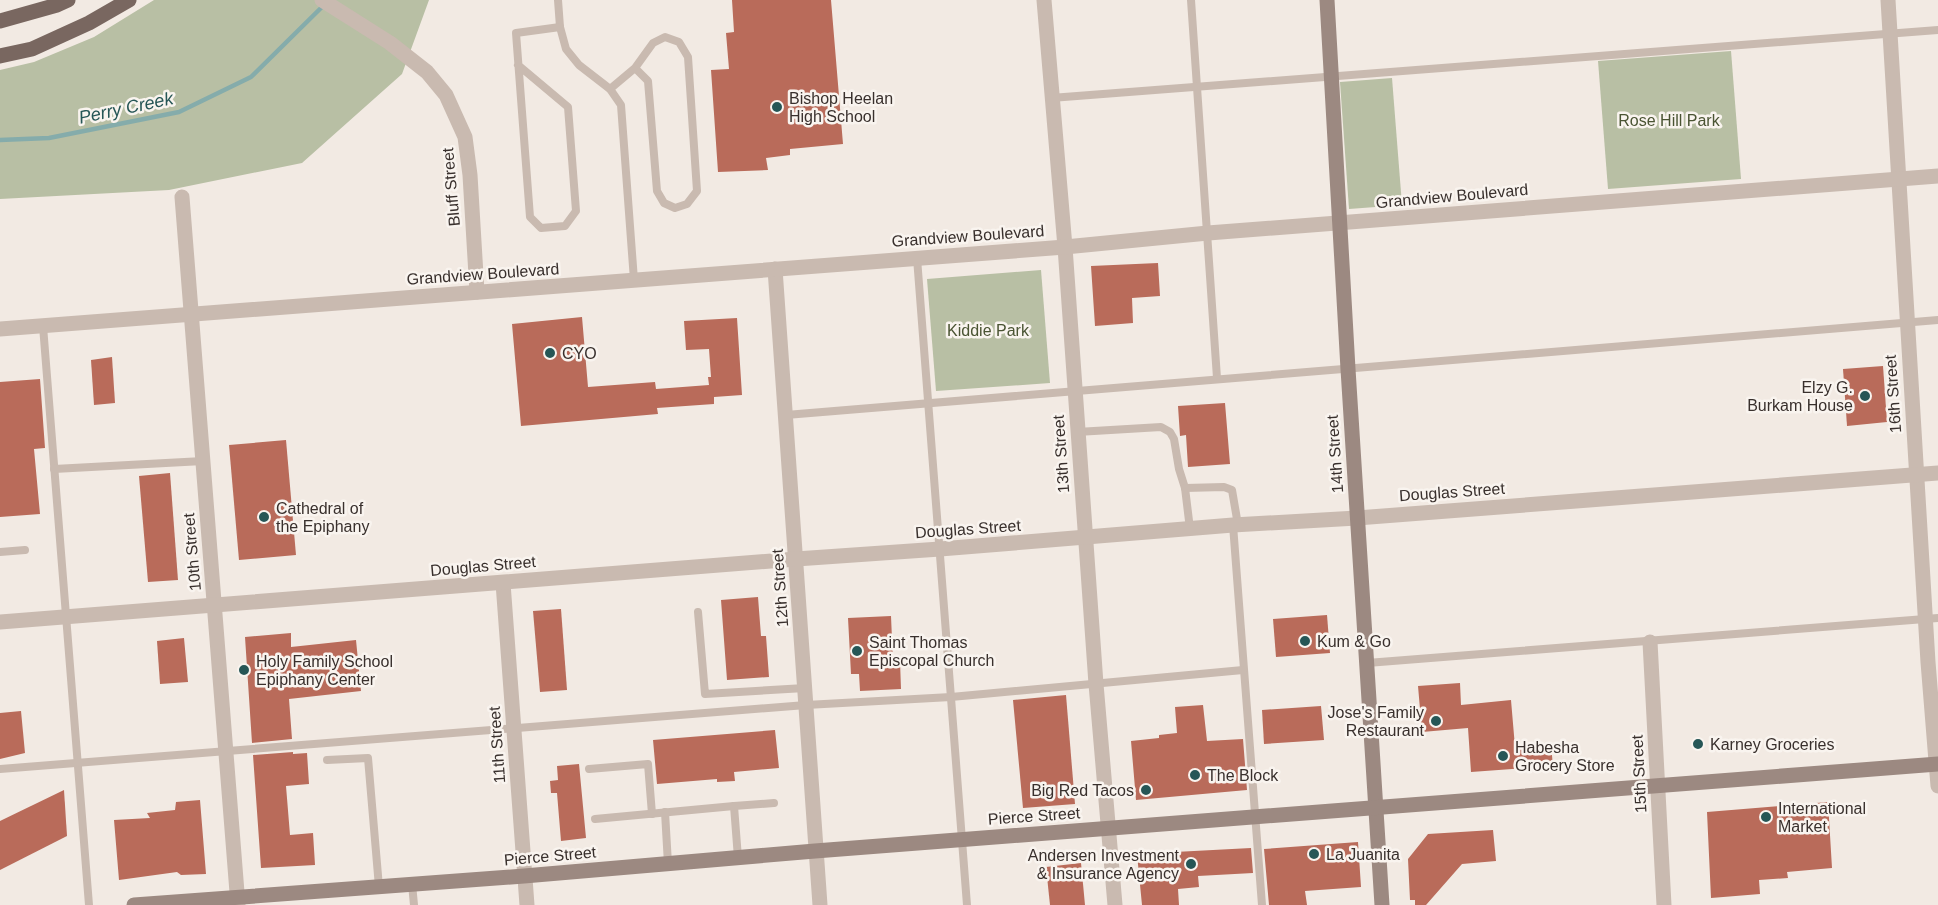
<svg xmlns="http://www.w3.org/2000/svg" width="1938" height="905" font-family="Arial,sans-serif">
<rect width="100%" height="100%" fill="#f2eae3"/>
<!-- green -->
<g fill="#b8bfa4">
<path d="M154,0H429L402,74L302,163L169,190L0,199V70L34,62L94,37Z"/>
<path d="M1731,51L1741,179L1608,189L1598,61Z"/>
<path d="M1392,78L1402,205L1349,209L1340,82Z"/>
<path d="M1041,270L1050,383L936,391L927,279Z"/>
</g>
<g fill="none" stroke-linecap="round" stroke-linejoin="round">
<!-- stream -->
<path stroke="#85acab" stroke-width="4.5" d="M0,140L49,138L179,112L251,77L324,5"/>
</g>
<!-- building -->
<g fill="#b96b5a">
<path d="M732,0H831L843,144L790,149V155L766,158L768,170L718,172L711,70L729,69L726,33L734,32Z"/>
<path d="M1158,263L1160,296L1132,298L1133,323L1095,326L1091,266Z"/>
<path d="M582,317L588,387L655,382L656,389L709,385L708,377H711L709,349L686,350L684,321L737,318L742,395L714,397V404L657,408L658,414L521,426L512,324Z"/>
<path d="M112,357L115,403L94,405L91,360Z"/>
<path d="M1883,366L1887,422L1847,426L1843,369Z"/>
<path d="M40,379L45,448L34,449L40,514L0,517V382Z"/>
<path d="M1225,403L1230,464L1188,467L1186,435L1180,436L1178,406Z"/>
<path d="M286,440L296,555L239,560L229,445Z"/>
<path d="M170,473L178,580L148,582L139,476Z"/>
<path d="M758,597L761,636H766L769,677L727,680L721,600Z"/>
<path d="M561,609L567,690L540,692L533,611Z"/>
<path d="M1327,615L1330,653L1276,657L1273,619Z"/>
<path d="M891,616L893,662L900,661L901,689L860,691L859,674H851L848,618Z"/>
<path d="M291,633V647L356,640L361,691L289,699L292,739L252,743L245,637Z"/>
<path d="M184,638L188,682L160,684L157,641Z"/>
<path d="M1460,683L1461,705L1511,700L1515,747L1551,745L1553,766L1471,772L1468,728L1422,732L1418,686Z"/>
<path d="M1066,695L1075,804L1023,808L1013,700Z"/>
<path d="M1203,705L1207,741L1243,739L1247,790L1136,800L1131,741L1159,738V735L1177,733L1175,707Z"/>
<path d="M1321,706L1324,740L1264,744L1262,710Z"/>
<path d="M21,711L25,753L0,759V713Z"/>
<path d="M775,730L779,768L734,772L735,781L717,782V779L657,784L653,740Z"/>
<path d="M293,752V754L307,753L309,784L286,786L290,835L313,833L315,865L261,868L253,755Z"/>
<path d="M579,764L586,838L561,841L557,793H551L550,781L558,780L557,766Z"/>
<path d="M64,790L67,836L0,870V821Z"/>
<path d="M200,800L206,874L181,875L177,872L119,880L114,820L150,818L147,813L175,810L176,802Z"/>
<path d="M1828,802L1832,868L1787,872L1788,878L1759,880L1760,894L1711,898L1707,812Z"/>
<path d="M1493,830L1496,861L1462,864L1426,905H1415V900H1410L1408,859L1428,834Z"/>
<path d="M1358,842L1361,887L1305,891L1307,905H1269L1264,849Z"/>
<path d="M1251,848L1253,873L1198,876L1199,887L1178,889L1179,905H1142L1137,854Z"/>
<path d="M1081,863L1085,905H1050L1046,867Z"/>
</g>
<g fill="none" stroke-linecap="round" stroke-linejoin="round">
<!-- service -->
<g stroke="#c9bab0" stroke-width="8">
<path d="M558,0L560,27L566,49L579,65L610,89L621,105L634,280"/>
<path d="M1191,0L1217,378"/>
<path d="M518,65L568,107L576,211L565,226L541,228L530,217L516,33L560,27"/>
<path d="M610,89L635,68L648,81L657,191L664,203L675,208L687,204L697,191L688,57L679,42L665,37L653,43L635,68"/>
<path d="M1051,98L1938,30"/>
<path d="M917,258L967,905"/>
<path d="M43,326L89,905"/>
<path d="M786,415L1938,320"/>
<path d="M1077,432L1161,427L1170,432L1174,439L1179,469L1185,488L1190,529"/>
<path d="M54,469L203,461"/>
<path d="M1185,488L1224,487L1232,490L1238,525"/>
<path d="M1233,525L1262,905"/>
<path d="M0,552L25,550"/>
<path d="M698,612L705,694L805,688"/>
<path d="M1367,663L1938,618"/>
<path d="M327,760L368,758L379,887"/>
<path d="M0,769L806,705L951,697L1243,670"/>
<path d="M589,769L648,764L652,814"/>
<path d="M665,812L668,864"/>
<path d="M595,819L734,806"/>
<path d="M738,858L734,806L774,803"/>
<path d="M412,884L414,905"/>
</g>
<!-- minor -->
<g stroke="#c9bab0" stroke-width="15">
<path d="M322,0L390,43L427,72L446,95L465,137L470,175L477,292"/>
<path d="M1044,0L1065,247L1096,684L1115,905"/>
<path d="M1888,0L1928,662L1938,786"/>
<path d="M182,197L238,905"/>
<path d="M775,269L820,905"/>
<path d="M0,329L1065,247L1208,233L1938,176"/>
<path d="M503,583L527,905"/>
<path d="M0,622L796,559L940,549L1233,525L1357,518L1938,473"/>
<path d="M1650,642L1664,905"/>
</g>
<!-- secondary -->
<g stroke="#9c8981" stroke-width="15">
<path d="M1327,0L1348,369L1382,905"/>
<path d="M134,905L524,876L815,851L1938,764"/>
</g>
<!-- primary -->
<g stroke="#796760" stroke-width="15">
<path d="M0,21L57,5L68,0"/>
<path d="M0,56L32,49L89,23L129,0"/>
</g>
</g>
<!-- markers -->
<g fill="#265656" stroke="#f9f4ef" stroke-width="2">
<circle cx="777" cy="107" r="6"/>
<circle cx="550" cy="353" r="6"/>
<circle cx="1865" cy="396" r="6"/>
<circle cx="264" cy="517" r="6"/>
<circle cx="1305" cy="641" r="6"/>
<circle cx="857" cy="651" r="6"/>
<circle cx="244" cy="670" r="6"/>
<circle cx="1436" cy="721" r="6"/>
<circle cx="1698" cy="744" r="6"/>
<circle cx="1503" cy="756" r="6"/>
<circle cx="1195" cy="775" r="6"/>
<circle cx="1146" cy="790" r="6"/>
<circle cx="1766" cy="817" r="6"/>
<circle cx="1314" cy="854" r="6"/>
<circle cx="1191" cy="864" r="6"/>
</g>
<g text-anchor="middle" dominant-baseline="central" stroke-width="5" stroke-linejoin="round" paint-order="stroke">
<!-- poi labels -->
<g font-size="16" fill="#39302d" stroke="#f9f4ef" text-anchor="start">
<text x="789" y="98">Bishop Heelan<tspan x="789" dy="18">High School</tspan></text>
<text x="562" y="353">CYO</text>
<text x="1853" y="387" text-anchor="end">Elzy G.<tspan x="1853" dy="18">Burkam House</tspan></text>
<text x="276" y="508">Cathedral of<tspan x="276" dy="18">the Epiphany</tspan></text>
<text x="1317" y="641">Kum &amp; Go</text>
<text x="869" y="642">Saint Thomas<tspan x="869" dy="18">Episcopal Church</tspan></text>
<text x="256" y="661">Holy Family School<tspan x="256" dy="18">Epiphany Center</tspan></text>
<text x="1424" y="712" text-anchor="end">Jose's Family<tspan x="1424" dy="18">Restaurant</tspan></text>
<text x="1710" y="744">Karney Groceries</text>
<text x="1515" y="747">Habesha<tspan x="1515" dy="18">Grocery Store</tspan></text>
<text x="1207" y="775">The Block</text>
<text x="1134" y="790" text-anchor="end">Big Red Tacos</text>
<text x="1778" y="808">International<tspan x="1778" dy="18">Market</tspan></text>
<text x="1326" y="854">La Juanita</text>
<text x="1179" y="855" text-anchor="end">Andersen Investment<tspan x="1179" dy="18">&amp; Insurance Agency</tspan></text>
</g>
<!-- park labels -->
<g font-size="16" fill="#4a5433" stroke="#f9f4ef">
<text x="1669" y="120">Rose Hill Park</text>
<text x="988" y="330">Kiddie Park</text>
</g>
<!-- street labels -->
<g font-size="16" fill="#39302d" stroke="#f9f4ef">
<text transform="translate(451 187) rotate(-95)">Bluff Street</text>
<text transform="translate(1452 196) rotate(-5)">Grandview Boulevard</text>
<text transform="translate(968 236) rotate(-4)">Grandview Boulevard</text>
<text transform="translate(483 274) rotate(-4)">Grandview Boulevard</text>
<text transform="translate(1893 394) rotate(-94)">16th Street</text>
<text transform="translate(1061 454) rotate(-94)">13th Street</text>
<text transform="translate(1335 454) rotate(-94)">14th Street</text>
<text transform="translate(1452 492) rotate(-4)">Douglas Street</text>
<text transform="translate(968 529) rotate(-4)">Douglas Street</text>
<text transform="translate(192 552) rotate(-95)">10th Street</text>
<text transform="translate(483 566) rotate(-5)">Douglas Street</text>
<text transform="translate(780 588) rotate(-94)">12th Street</text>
<text transform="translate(497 745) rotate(-94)">11th Street</text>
<text transform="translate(1639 774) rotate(-93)">15th Street</text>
<text transform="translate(1034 816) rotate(-4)">Pierce Street</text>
<text transform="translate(550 856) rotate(-5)">Pierce Street</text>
</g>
<!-- water labels -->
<g font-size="18" font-style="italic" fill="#265656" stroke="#f9f4ef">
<text transform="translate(126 108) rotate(-12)">Perry Creek</text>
</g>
</g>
</svg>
